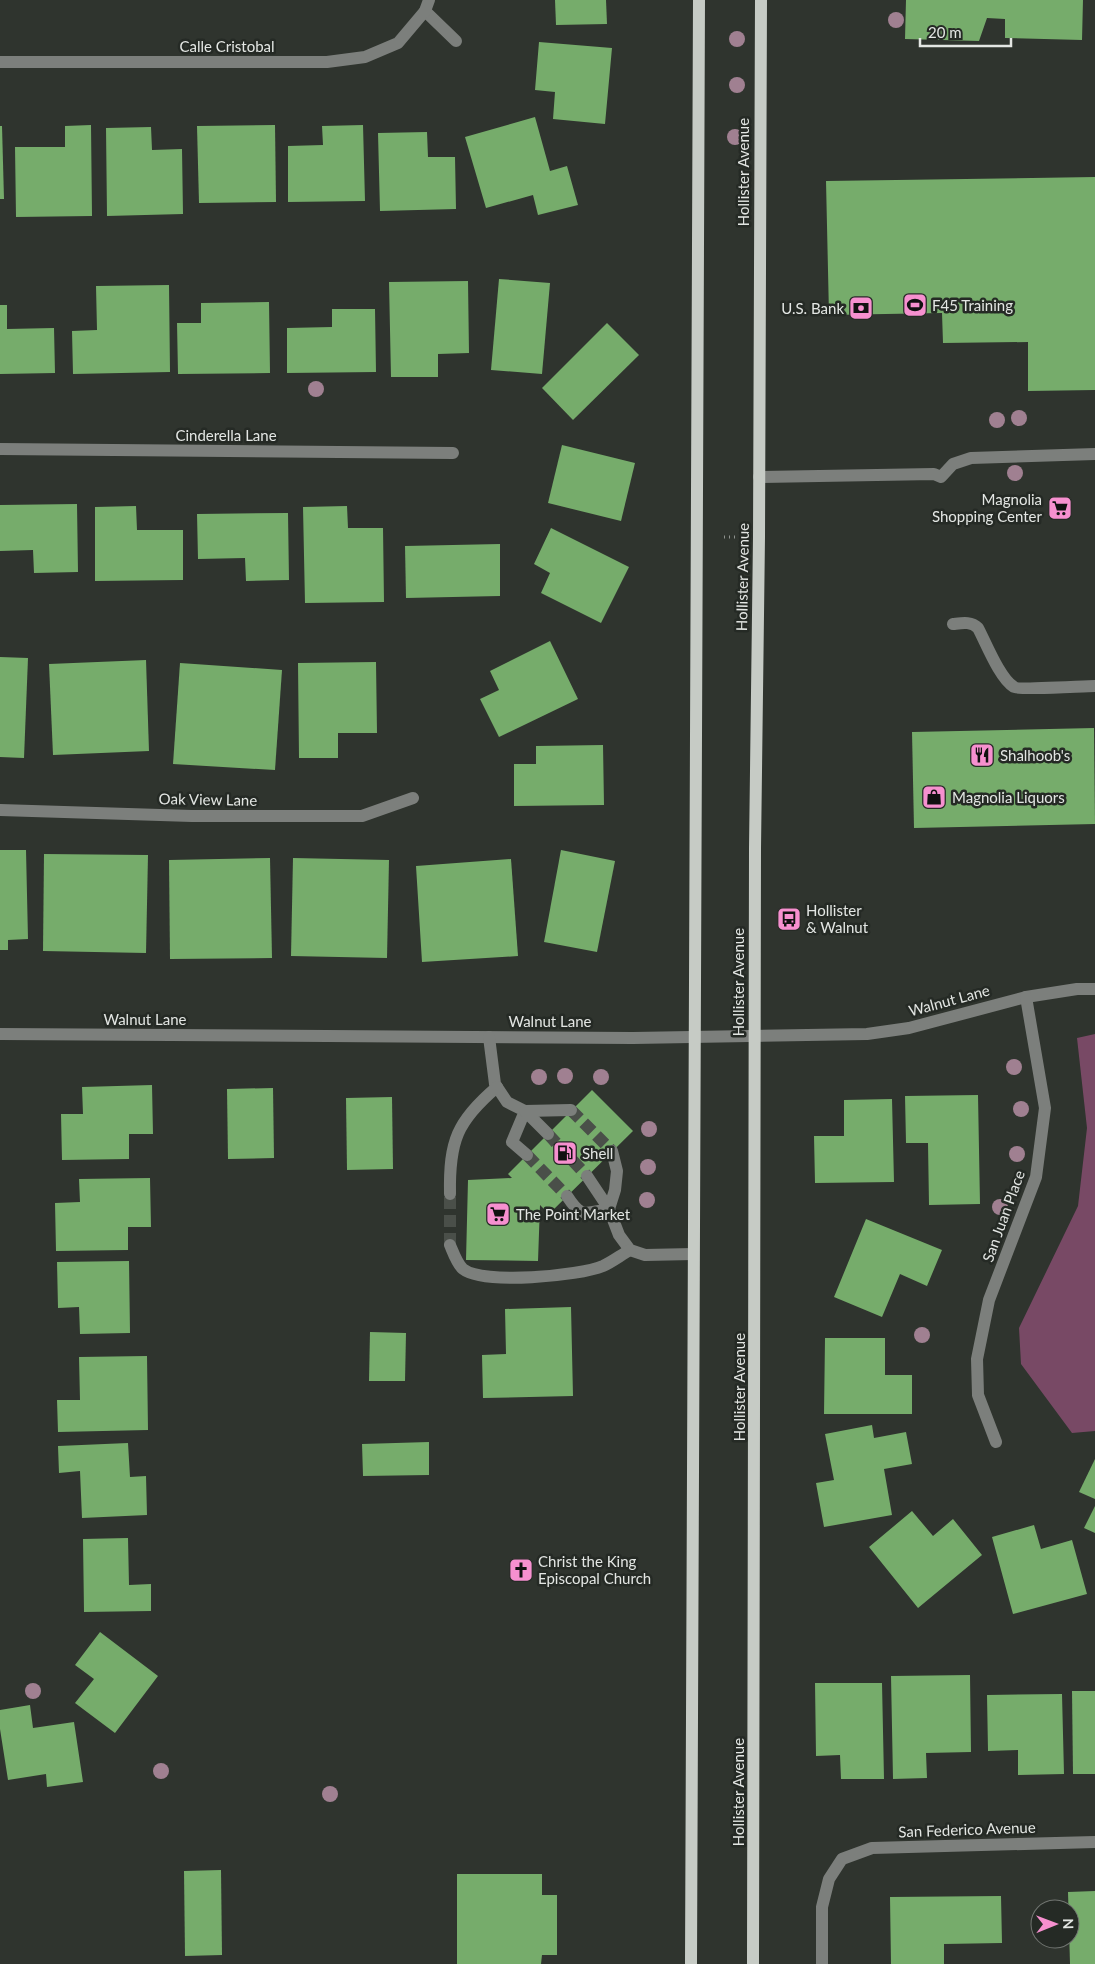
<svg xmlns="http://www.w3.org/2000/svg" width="1095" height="1964" font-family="Lato,sans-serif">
<rect width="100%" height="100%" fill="#2f342e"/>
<!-- green -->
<path fill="#784965" d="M1095,1034V1431L1072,1433L1021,1364L1019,1328L1078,1206L1087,1128L1077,1038Z"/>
<!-- building -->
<g fill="#76ac6b">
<path d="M555,0H606L607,24L556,25Z"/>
<path d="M906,0H1083L1082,40L1005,38V19L987,18L979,41L905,39Z"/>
<path d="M539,42L612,48L605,124L553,119L555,92L535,90Z"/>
<path d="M535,117L550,171L567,166L578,205L538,215L533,195L486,208L465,137Z"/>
<path d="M91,125L92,216L16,217L15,147H65V126Z"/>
<path d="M275,125L276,202L199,203L197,126Z"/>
<path d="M363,125L365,201L288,202V146L323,145L322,126Z"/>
<path d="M0,126H2L4,199H0Z"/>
<path d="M151,127L152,150L182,149L183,214L107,216L106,128Z"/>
<path d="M427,132L428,157H455L456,209L380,211L378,133Z"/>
<path d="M1095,177V390L1028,391V342L943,343L942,313L829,315L826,181Z"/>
<path d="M499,279L550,283L542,374L491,370Z"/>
<path d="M468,281L469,353L438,354V377H391L389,282Z"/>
<path d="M169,285L170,372L73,374L72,331L97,330L96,286Z"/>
<path d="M269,302L270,373L178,374L177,323H201V303Z"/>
<path d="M0,305H7V329L54,328L55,373L0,374Z"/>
<path d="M332,309H375L376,372L287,373V328L332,327Z"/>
<path d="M607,323L639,355L573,420L542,388Z"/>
<path d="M562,445L635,463L621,521L548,503Z"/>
<path d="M77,504L78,572L34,573L33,550L0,551V505Z"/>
<path d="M136,506L137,530H183V580L95,581V507Z"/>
<path d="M347,506L348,528H383L384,602L305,603L303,507Z"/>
<path d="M288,513L289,580L246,581L245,558L198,559L197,514Z"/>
<path d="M551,528L629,567L601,623L541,593L550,573L534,564Z"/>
<path d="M500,544V596L406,598L405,546Z"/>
<path d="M550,641L578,699L499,737L480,699L499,690L490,671Z"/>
<path d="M0,657L28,658L24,758L0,757Z"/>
<path d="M146,660L149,751L53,755L49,664Z"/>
<path d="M376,662L377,733H338V758H299L298,663Z"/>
<path d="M180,663L282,670L275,770L173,764Z"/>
<path d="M1094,728L1095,824L914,828L912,732Z"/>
<path d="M603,745L604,805L514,806V764H536V746Z"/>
<path d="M0,850H26L28,939L8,940V950H0Z"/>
<path d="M561,850L615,861L597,952L544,942Z"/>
<path d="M44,854L148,855L146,953L43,951Z"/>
<path d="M270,858L272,958L170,959L169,860Z"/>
<path d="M293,858L389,860L387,958L291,956Z"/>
<path d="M511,859L518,956L422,962L416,866Z"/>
<path d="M152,1085L153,1134H129V1159L62,1160L61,1114H83L82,1087Z"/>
<path d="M273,1088L274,1158L228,1159L227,1089Z"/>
<path d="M592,1090L633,1131L549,1214L540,1205L538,1261L466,1260L468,1180L512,1178L508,1174Z"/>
<path d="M978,1095L980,1204L929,1205L928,1143H906L905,1096Z"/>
<path d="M392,1097L393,1169L347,1170L346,1098Z"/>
<path d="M892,1099L894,1182L815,1183L814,1136H844V1100Z"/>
<path d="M150,1178L151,1227H128V1250L56,1251L55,1203L80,1202L79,1179Z"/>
<path d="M866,1219L942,1250L927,1286L900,1274L882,1317L834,1297Z"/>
<path d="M129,1261L130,1333L80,1334L79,1307L58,1308L57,1262Z"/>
<path d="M571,1307L573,1396L483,1398L482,1355L506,1354L505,1309Z"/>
<path d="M370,1332L406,1333L405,1381H369Z"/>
<path d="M825,1338H885V1375H912V1414H824Z"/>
<path d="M147,1356L148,1430L58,1432L57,1400H80L79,1357Z"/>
<path d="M872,1425L874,1438L906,1432L912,1464L884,1469L892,1515L824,1527L816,1483L834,1480L825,1434Z"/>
<path d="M429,1442V1475L363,1476L362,1444Z"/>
<path d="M128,1443L130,1477L146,1476L147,1515L82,1518L80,1471L59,1473L58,1446Z"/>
<path d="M1095,1459V1499L1079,1492Z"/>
<path d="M1095,1506V1533L1084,1528Z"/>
<path d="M912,1511L933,1536L953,1519L982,1555L918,1608L869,1547Z"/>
<path d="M1034,1525L1041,1549L1072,1540L1087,1594L1013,1614L992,1537Z"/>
<path d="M128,1538L129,1585L151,1584V1611L84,1612L83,1539Z"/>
<path d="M100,1632L158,1676L115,1733L75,1703L94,1679L75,1665Z"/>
<path d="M970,1675L971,1752L926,1753L927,1778L893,1779L891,1676Z"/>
<path d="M815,1683H882L884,1779H841L840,1755L816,1756Z"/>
<path d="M1072,1691H1095V1774H1073Z"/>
<path d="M1062,1694L1064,1774L1018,1775V1750L988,1751L987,1695Z"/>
<path d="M30,1705L33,1728L74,1722L83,1782L47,1787L46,1774L8,1780L0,1729V1710Z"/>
<path d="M221,1870L222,1955L185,1956L184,1871Z"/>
<path d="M457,1874H542V1895H557V1955H542L541,1964H457Z"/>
<path d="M1095,1891V1964H1070L1068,1892Z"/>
<path d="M1001,1896L1002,1943L944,1944V1964H891L890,1897Z"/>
</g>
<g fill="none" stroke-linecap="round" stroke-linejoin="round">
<!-- minor-tunnel -->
<g stroke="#4a4f49" stroke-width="12" stroke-dasharray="12 6" stroke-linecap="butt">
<path d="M571,1110L612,1151"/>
<path d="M548,1134L587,1176"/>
<path d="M527,1155L567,1196"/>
<path d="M450,1245V1194"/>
</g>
<!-- path -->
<path stroke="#8e928e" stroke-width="3" stroke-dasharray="1 4" stroke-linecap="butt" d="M724,537H738"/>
<!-- minor -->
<g stroke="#7c7f7c" stroke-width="12">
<path d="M425,11L456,41"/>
<path d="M0,62H327L365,57L398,43L425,11L429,0"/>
<path d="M0,449L453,453"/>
<path d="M759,477L934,474L941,477L953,464L971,458L1095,454"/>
<path d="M953,624C962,623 971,621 978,628C986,643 1000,679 1014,687C1018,690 1084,686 1095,686"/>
<path d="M0,810L192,816H362L413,798"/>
<path d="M0,1034L633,1038L867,1034L909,1028L1026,997L1077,989H1095"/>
<path d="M489,1037L495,1084L507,1102L525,1111L512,1142L527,1155"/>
<path d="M548,1134L525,1111L571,1110"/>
<path d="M612,1151L617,1171L615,1190L609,1209L619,1235L630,1250L645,1255L693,1254"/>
<path d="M450,1194C449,1141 457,1121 497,1087"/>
<path d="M567,1196C582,1219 584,1213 609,1209L587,1176"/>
<path d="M450,1245C453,1252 457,1264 463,1269C483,1285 579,1276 603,1266C612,1262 621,1255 630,1250"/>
<path d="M996,1442L978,1395L977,1359L989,1300L1036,1177L1045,1108L1026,997"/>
<path d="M822,1964V1907L829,1879L842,1859L872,1848L1095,1842"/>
</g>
<!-- major -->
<g stroke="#c6cbc5" stroke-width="12">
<path d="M691,1964L699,0"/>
<path d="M753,1964L755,849L759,537L761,0"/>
</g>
</g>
<!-- trees -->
<g fill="#a08091">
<circle cx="896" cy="20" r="8"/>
<circle cx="737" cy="39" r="8"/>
<circle cx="737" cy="85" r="8"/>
<circle cx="735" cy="137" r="8"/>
<circle cx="316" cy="389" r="8"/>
<circle cx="1019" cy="418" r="8"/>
<circle cx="997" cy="420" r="8"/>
<circle cx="1015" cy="473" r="8"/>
<circle cx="1014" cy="1067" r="8"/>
<circle cx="565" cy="1076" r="8"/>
<circle cx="539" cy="1077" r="8"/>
<circle cx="601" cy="1077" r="8"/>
<circle cx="1021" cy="1109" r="8"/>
<circle cx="649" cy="1129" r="8"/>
<circle cx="1017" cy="1154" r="8"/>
<circle cx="648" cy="1167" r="8"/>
<circle cx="647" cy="1200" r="8"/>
<circle cx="1000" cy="1207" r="8"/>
<circle cx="922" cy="1335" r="8"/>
<circle cx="33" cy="1691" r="8"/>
<circle cx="161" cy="1771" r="8"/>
<circle cx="330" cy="1794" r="8"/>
</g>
<!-- icons -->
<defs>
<g id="stadium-square" transform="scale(1.25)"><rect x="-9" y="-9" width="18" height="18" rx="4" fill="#f690cf" stroke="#252a25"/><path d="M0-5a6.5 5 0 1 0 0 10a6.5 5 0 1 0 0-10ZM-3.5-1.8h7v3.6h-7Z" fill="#111"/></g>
<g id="bank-square" transform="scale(1.25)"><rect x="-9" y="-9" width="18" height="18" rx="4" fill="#f690cf" stroke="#252a25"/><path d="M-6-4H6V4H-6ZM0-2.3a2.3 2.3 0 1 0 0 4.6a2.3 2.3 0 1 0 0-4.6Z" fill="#111"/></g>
<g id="supermarket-square" transform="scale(1.25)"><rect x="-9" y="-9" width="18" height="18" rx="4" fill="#f690cf" stroke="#252a25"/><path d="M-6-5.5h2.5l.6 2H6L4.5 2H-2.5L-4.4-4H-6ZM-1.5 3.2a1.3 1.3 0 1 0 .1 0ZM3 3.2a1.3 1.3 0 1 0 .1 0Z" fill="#111"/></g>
<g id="restaurant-square" transform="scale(1.25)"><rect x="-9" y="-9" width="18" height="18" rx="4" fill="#f690cf" stroke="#252a25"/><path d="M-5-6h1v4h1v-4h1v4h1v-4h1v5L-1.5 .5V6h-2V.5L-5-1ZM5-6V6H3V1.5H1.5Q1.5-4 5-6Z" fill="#111"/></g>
<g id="shop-square" transform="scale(1.25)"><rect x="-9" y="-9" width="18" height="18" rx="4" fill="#f690cf" stroke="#252a25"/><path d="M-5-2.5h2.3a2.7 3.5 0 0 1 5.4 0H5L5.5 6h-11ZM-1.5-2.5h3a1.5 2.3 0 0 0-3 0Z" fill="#111"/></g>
<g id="bus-square" transform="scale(1.25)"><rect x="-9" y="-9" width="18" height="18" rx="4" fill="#f690cf" stroke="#252a25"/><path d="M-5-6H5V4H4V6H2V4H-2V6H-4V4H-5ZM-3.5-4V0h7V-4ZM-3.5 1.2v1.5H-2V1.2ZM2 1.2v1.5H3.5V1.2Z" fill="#111"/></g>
<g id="fuel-square" transform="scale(1.25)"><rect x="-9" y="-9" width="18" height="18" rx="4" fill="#f690cf" stroke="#252a25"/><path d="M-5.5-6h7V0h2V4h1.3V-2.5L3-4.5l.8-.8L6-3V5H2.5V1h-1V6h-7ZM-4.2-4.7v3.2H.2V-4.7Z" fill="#111"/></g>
<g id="church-square" transform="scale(1.25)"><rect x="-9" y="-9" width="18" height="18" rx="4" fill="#f690cf" stroke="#252a25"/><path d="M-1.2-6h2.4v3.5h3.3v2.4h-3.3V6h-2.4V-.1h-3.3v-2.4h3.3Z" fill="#111"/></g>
</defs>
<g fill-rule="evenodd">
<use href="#stadium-square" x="915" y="305"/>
<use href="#bank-square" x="861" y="308"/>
<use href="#supermarket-square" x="1060" y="508"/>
<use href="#restaurant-square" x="982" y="755"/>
<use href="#shop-square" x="934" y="797"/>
<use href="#bus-square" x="789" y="919"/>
<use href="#fuel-square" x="565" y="1153"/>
<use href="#supermarket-square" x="498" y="1214"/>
<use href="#church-square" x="521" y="1570"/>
</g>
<g text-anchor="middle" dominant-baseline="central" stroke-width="5" stroke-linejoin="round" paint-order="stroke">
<!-- street labels -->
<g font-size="15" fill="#e3e6e3" stroke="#252a25">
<text x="227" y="46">Calle Cristobal</text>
<text transform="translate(743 172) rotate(-90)">Hollister Avenue</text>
<text x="226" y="435">Cinderella Lane</text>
<text transform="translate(742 577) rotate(-89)">Hollister Avenue</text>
<text transform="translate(208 799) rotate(1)">Oak View Lane</text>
<text transform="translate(738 982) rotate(-90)">Hollister Avenue</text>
<text transform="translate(949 1000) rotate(-15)">Walnut Lane</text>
<text x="145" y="1019">Walnut Lane</text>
<text x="550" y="1021">Walnut Lane</text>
<text transform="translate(1003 1216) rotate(-70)">San Juan Place</text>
<text transform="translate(739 1387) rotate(-90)">Hollister Avenue</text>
<text transform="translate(738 1792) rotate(-90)">Hollister Avenue</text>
<text transform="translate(967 1829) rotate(-2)">San Federico Avenue</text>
</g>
<!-- poi labels -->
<g font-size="15" fill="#e3e6e3" stroke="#252a25" text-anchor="start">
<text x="932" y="305">F45 Training</text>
<text x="844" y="308" text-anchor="end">U.S. Bank</text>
<text x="1042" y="499" text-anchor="end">Magnolia<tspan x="1042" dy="17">Shopping Center</tspan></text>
<text x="1000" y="755">Shalhoob's</text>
<text x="952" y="797">Magnolia Liquors</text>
<text x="806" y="910">Hollister<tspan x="806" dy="17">&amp; Walnut</tspan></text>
<text x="582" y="1153">Shell</text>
<text x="516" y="1214">The Point Market</text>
<text x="538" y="1561">Christ the King<tspan x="538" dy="17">Episcopal Church</tspan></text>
</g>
</g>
<!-- north arrow -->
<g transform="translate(1055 1924) rotate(89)"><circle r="24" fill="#252a25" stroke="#717571"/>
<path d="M0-4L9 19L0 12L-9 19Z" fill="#f690cf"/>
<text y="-8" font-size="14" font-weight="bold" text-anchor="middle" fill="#e3e6e3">N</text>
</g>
<!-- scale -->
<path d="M920 38v8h91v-8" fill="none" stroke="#e3e6e3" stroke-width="2.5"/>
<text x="928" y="38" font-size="15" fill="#e3e6e3" stroke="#252a25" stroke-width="4" paint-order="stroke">20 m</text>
</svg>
